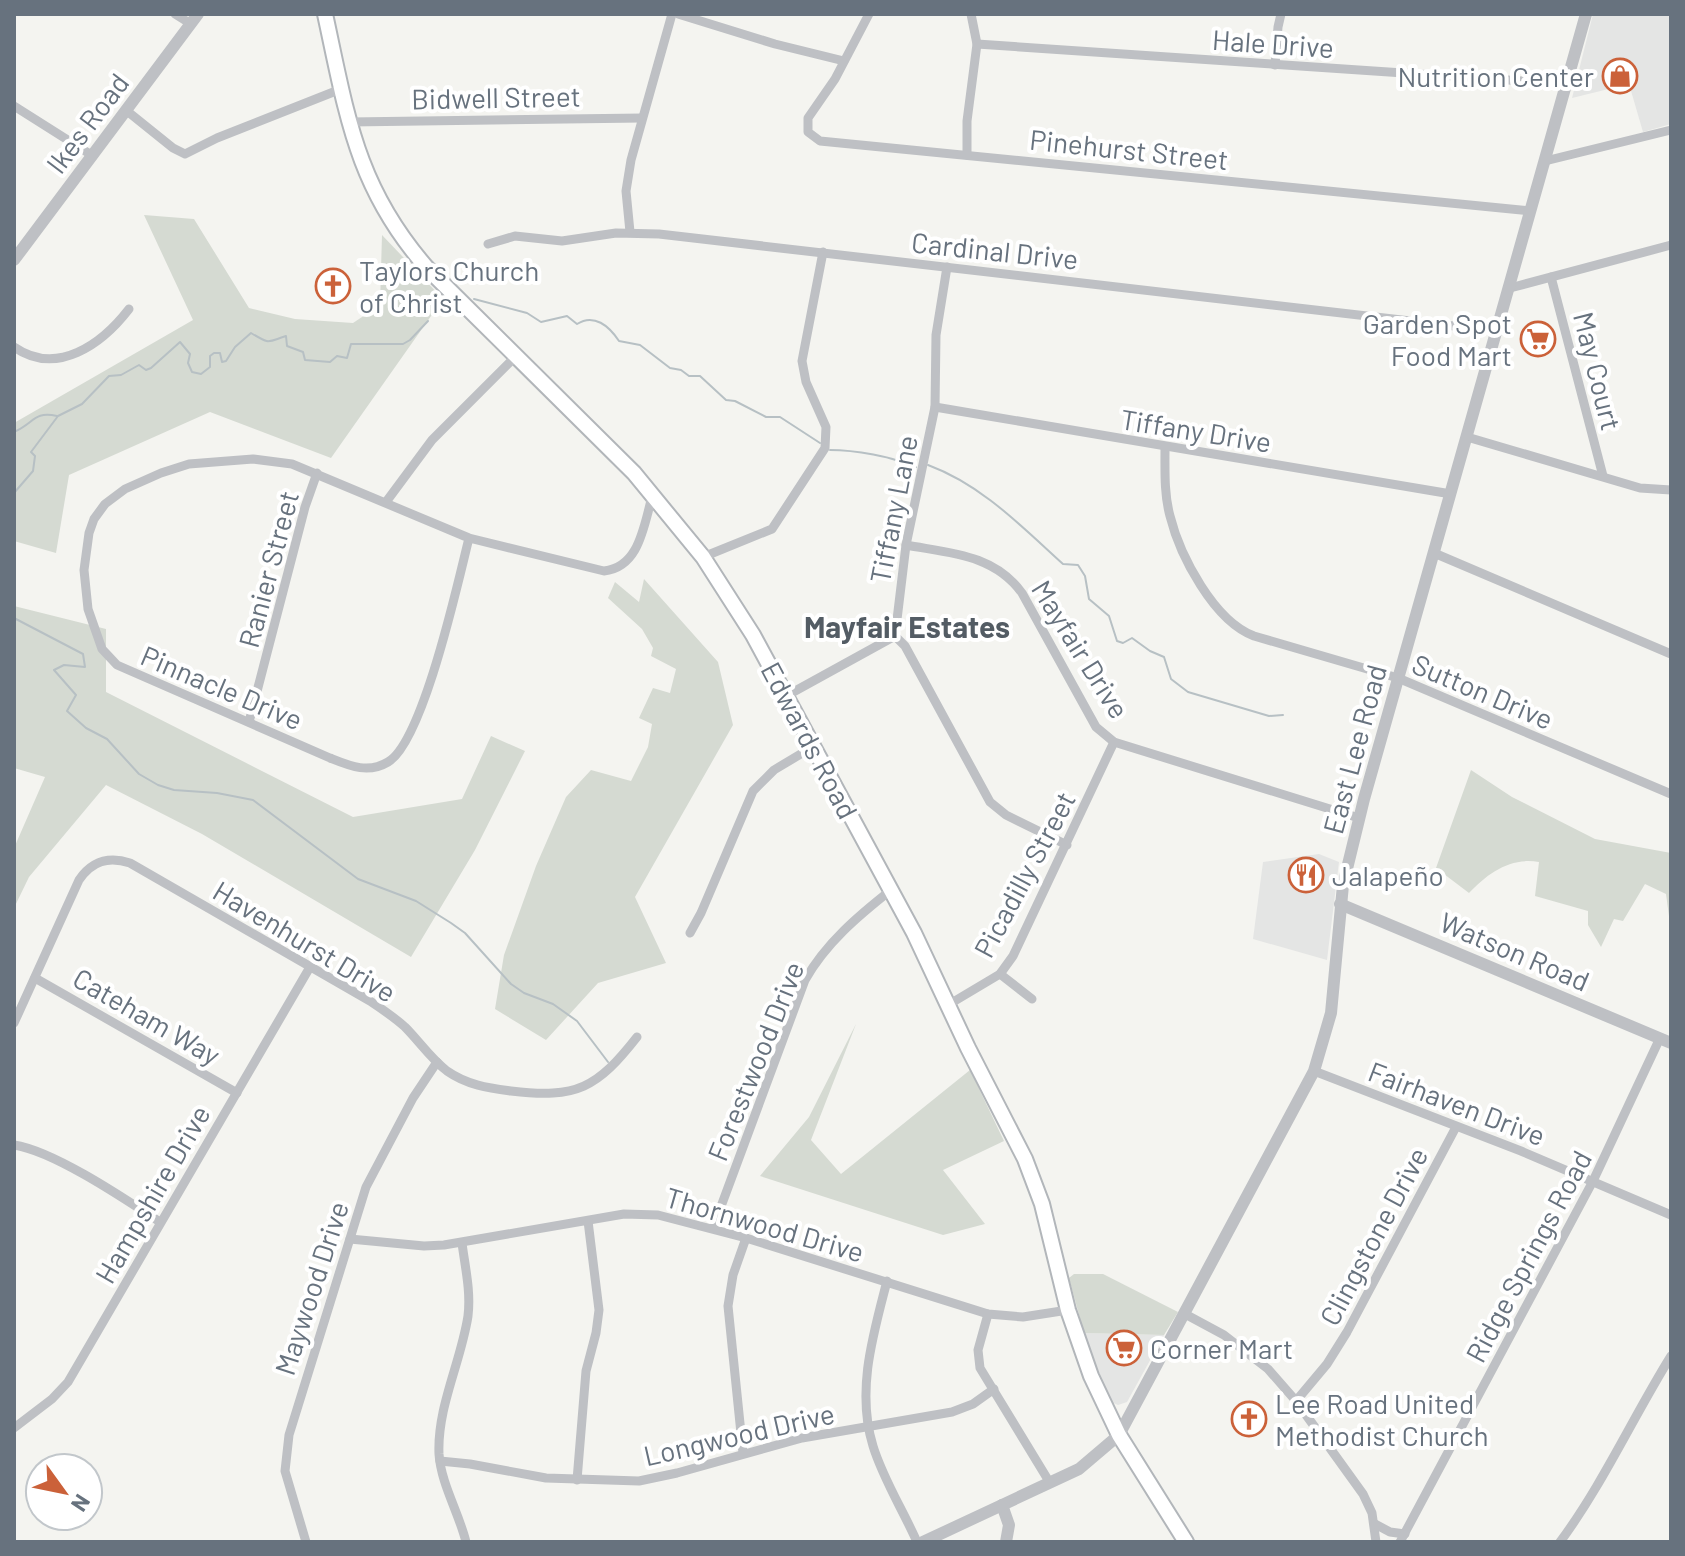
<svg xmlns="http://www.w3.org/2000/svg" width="1685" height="1556" font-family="Barlow,sans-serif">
<rect width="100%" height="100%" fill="#f4f4f0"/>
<!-- built -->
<g fill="#e4e5e4">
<path d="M1593,14H1671V124L1643,132L1629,84L1572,98Z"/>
<path d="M1319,854L1339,862L1327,960L1253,939L1263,862Z"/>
<path d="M1084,1333L1164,1335L1127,1402L1118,1405L1111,1402L1102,1386Z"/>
</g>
<!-- green -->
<g fill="#d5dad2">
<path d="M144,215L194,219L249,308L295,319L353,323L380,305L382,235L443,299L331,458L210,412L69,475L56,553L14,541V423L193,320Z"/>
<path d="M644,579L718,662L733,725L635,897L666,963L598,983L546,1040L495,1009L504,955L536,866L566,797L591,770L631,781L648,747L652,724L639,718L653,688L670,693L676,669L651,656L653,648L642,629L608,598L615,582L639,602Z"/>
<path d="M14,606L106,629V692L353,817L462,799L491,736L525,751L475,850L411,957L202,834L106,785L29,877L14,908V848L45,777L14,768Z"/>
<path d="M1471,770L1512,797L1595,839L1671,853V931L1666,894L1645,884L1623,921L1614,919L1601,947L1588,925V911L1535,896L1539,862C1510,857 1488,873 1469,893L1436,868Z"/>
<path d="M856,1024L811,1140L841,1174L970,1070L1004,1141L943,1170L985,1224L943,1235L760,1176L809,1117Z"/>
<path d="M1074,1274H1103L1178,1312L1164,1335L1084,1333L1069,1278Z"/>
</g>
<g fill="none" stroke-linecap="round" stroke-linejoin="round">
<!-- stream -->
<g stroke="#b7c0c4" stroke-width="2">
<path d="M474,299L527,313L541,322L567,316L577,324C594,313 609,326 619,341L640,345L670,368L681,370L689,376H700L726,400L735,401L766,417H780L820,443"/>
<path d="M14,432C35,423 33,411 57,416"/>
<path d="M830,450C850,450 898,456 912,468L916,467"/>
<path d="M928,465C982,485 1021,526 1063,564L1078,565L1085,576L1089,599L1109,616L1117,641L1123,643L1132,638L1150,651L1164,657L1171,679L1188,692L1269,716L1283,715"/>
<path d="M14,493L33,471L35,456L31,452L58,416L82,404L109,376L121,375L139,365L146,370L151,368L180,342L190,354L188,363L192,372L201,374L210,367V356L214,353H220L222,362L226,361L235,347L251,333C271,345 267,342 286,336L287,346L303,352L305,360L330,362L337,356L347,358L351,344H403L410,340L428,321"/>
<path d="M14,618L83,654L85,667L64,665L54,670L76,695L67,711L86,728L107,739L139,774L158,785L174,790L217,793L253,800L358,879L416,901L451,923L465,933L511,984L524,993L553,1004L577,1021L608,1062"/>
</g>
<!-- secondary casing -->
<g stroke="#b2b6ba" stroke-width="18">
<path id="secondary" d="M325,14C347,115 356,187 427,268L634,473L703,557L753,635L914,933L968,1048L1025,1159L1042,1204L1068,1310L1091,1376L1119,1435L1186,1542"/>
</g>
<!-- minor -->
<g stroke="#bec0c4" stroke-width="9">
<path d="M175,14L191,24"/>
<path d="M678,14L775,44L844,61"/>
<path d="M869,14L835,79L808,118V132L820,141L1531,211"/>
<path d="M977,44L1566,84"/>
<path d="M1275,65L1278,27L1281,14"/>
<path d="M14,106L93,156"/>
<path d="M127,111L173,148L185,154L217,138L341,89"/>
<path d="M350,122L642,118"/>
<path d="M967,155V121L977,44L971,14"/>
<path d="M1545,161L1671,130"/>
<path d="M630,232L626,191L631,160L672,14"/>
<path d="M488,244L515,236L562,241L616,233L659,234L1497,331"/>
<path d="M1551,277L1603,476"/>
<path d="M1510,288L1671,245"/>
<path d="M14,347C57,377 102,344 129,309"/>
<path d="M935,407L1451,494"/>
<path d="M1467,437L1640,488L1671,490"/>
<path d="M1165,448C1165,471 1164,494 1170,516C1180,556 1214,621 1254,636L1398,678L1671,794"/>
<path d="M386,502L432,440L517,355"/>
<path d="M469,538C458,582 423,742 388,762C368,774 350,766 330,758L117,665L102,649L88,609L84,570L89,533L94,519L105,504L125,489L161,473L189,464L253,459L292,464L469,538L604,571C641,567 644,522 653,494"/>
<path d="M906,545C949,553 994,554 1022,593L1096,727L1114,742L1359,818"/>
<path d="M1434,553L1671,654"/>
<path d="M703,557L772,529L825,448L826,427L806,382L802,361L823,252"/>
<path d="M895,636L905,646L990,802L1006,815L1067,845"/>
<path d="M786,696L895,636L906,545L935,407L936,335L947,267"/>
<path d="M249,722L305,507L317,473"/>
<path d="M690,933L701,913L753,791L774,770L814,746"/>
<path d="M1000,974L1032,999"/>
<path d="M35,978L237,1093"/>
<path d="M948,1005L1000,974L1013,956L1114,742"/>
<path d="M14,1023L79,880C92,861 108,856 130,863L370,1001C382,1009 394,1017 405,1027C419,1041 431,1059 447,1071C467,1085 488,1088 511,1091C577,1099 597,1088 637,1037"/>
<path d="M1314,1071L1521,1151L1671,1215"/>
<path d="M14,1145C54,1151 125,1199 160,1222"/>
<path d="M713,1228L805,980C826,943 858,916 891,890"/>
<path d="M350,1239L424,1246L444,1245L624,1214L658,1215L746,1238L988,1314L1023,1317L1068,1310"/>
<path d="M462,1243C465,1267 471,1291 468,1316C461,1362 437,1407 439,1454C441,1484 459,1513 466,1542"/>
<path d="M887,1281C873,1335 856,1391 873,1446C883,1479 903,1510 917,1542"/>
<path d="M988,1314L978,1350L980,1368L1050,1483"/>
<path d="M1185,1314L1224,1335L1268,1369L1296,1401L1363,1494L1372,1513L1376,1542"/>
<path d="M1296,1401L1327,1364L1347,1332L1456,1127"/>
<path d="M14,1428L52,1399L68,1382L310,967"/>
<path d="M743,1453L728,1306L733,1275L746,1238"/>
<path d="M440,1461L470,1464L546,1478L639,1481L677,1473L802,1438L952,1412L973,1404L994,1389"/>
<path d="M577,1480L586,1371L596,1333L599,1310L588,1221"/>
<path d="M1375,1524L1390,1532L1405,1534"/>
<path d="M306,1542L285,1471L289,1435L366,1187L413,1098L437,1062"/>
<path d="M1400,1542L1593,1181L1660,1038"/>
<path d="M1560,1542C1603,1484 1633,1417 1671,1356"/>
</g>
<!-- tertiary -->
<g stroke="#bec0c4" stroke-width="12">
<path d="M14,260L198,14"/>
<path d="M1340,904L1671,1043"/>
<path d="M1002,1505L1009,1525L1006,1542"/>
<path d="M923,1542L1079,1469L1119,1435L1314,1071L1331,1013L1343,885L1364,799L1586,14"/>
</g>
<!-- secondary -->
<use href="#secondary" stroke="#fff" stroke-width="14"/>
</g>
<!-- icons -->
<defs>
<g id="shop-ring" transform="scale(1.8)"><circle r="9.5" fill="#fff" stroke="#cb6139" stroke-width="1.5"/><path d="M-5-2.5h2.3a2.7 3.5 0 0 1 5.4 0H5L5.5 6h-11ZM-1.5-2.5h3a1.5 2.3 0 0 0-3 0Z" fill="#cb6139"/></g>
<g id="church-ring" transform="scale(1.8)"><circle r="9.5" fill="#fff" stroke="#cb6139" stroke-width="1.5"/><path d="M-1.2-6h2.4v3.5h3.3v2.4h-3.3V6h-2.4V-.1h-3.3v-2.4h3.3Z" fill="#cb6139"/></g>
<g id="supermarket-ring" transform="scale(1.8)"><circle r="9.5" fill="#fff" stroke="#cb6139" stroke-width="1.5"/><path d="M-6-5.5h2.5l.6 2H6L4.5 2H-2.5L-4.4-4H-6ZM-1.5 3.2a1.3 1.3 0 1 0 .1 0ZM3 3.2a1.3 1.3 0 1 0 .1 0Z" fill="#cb6139"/></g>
<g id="restaurant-ring" transform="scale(1.8)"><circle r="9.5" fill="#fff" stroke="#cb6139" stroke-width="1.5"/><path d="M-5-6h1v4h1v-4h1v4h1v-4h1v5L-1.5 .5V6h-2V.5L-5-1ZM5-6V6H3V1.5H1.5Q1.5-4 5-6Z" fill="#cb6139"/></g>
</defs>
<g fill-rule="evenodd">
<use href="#shop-ring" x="1620" y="76"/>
<use href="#church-ring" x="333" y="286"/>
<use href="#supermarket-ring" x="1538" y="339"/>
<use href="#restaurant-ring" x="1306" y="875"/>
<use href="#supermarket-ring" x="1124" y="1348"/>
<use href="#church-ring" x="1249" y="1419"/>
</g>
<g text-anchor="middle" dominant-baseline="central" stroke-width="8" stroke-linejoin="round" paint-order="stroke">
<!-- street labels -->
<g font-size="28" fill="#67727e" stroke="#fff">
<text transform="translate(1273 43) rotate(4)">Hale Drive</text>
<text transform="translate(496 97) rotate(-1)">Bidwell Street</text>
<text transform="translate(87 123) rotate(-53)">Ikes Road</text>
<text transform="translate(1129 149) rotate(6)">Pinehurst Street</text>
<text transform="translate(995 250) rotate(6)">Cardinal Drive</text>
<text transform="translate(1598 371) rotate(76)">May Court</text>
<text transform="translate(1196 430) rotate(9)">Tiffany Drive</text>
<text transform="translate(893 509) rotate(-79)">Tiffany Lane</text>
<text transform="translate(268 569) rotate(-75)">Ranier Street</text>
<text transform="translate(1081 649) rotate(58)">Mayfair Drive</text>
<text transform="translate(222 687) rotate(23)">Pinnacle Drive</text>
<text transform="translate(1483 691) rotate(23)">Sutton Drive</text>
<text transform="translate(810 740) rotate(62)">Edwards Road</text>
<text transform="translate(1354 749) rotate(-75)">East Lee Road</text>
<text transform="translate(1024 874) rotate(-62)">Picadilly Street</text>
<text transform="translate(305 941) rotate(31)">Havenhurst Drive</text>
<text transform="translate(1515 951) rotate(23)">Watson Road</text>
<text transform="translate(147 1016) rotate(30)">Cateham Way</text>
<text transform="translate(755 1061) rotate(-68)">Forestwood Drive</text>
<text transform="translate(1457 1103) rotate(21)">Fairhaven Drive</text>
<text transform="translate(152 1194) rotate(-60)">Hampshire Drive</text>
<text transform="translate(765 1224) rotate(16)">Thornwood Drive</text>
<text transform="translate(1373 1236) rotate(-62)">Clingstone Drive</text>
<text transform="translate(1528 1256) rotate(-62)">Ridge Springs Road</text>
<text transform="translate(311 1288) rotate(-72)">Maywood Drive</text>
<text transform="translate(739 1434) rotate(-13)">Longwood Drive</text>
</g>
<!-- poi labels -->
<g font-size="28" fill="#67727e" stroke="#fff" text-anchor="start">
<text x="1594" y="76" text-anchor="end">Nutrition Center</text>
<text x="359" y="270">Taylors Church<tspan x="359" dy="32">of Christ</tspan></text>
<text x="1512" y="323" text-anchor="end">Garden Spot<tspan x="1512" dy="32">Food Mart</tspan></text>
<text x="1332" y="875">Jalapeño</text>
<text x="1150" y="1348">Corner Mart</text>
<text x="1275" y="1403">Lee Road United<tspan x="1275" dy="32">Methodist Church</tspan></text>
</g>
<!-- neighbourhood labels -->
<g font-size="30" font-weight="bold" fill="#535c64" stroke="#fff">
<text x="907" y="626">Mayfair Estates</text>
</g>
</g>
<!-- border -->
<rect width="1685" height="1556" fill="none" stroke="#67727e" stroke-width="32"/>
<!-- north arrow -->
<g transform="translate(64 1492) rotate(123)"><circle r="38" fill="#ffffff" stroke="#c2c7cb" stroke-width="2"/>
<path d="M0-6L14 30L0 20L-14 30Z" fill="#cb6139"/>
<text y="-12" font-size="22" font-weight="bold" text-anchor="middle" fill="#67727e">N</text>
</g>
</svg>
